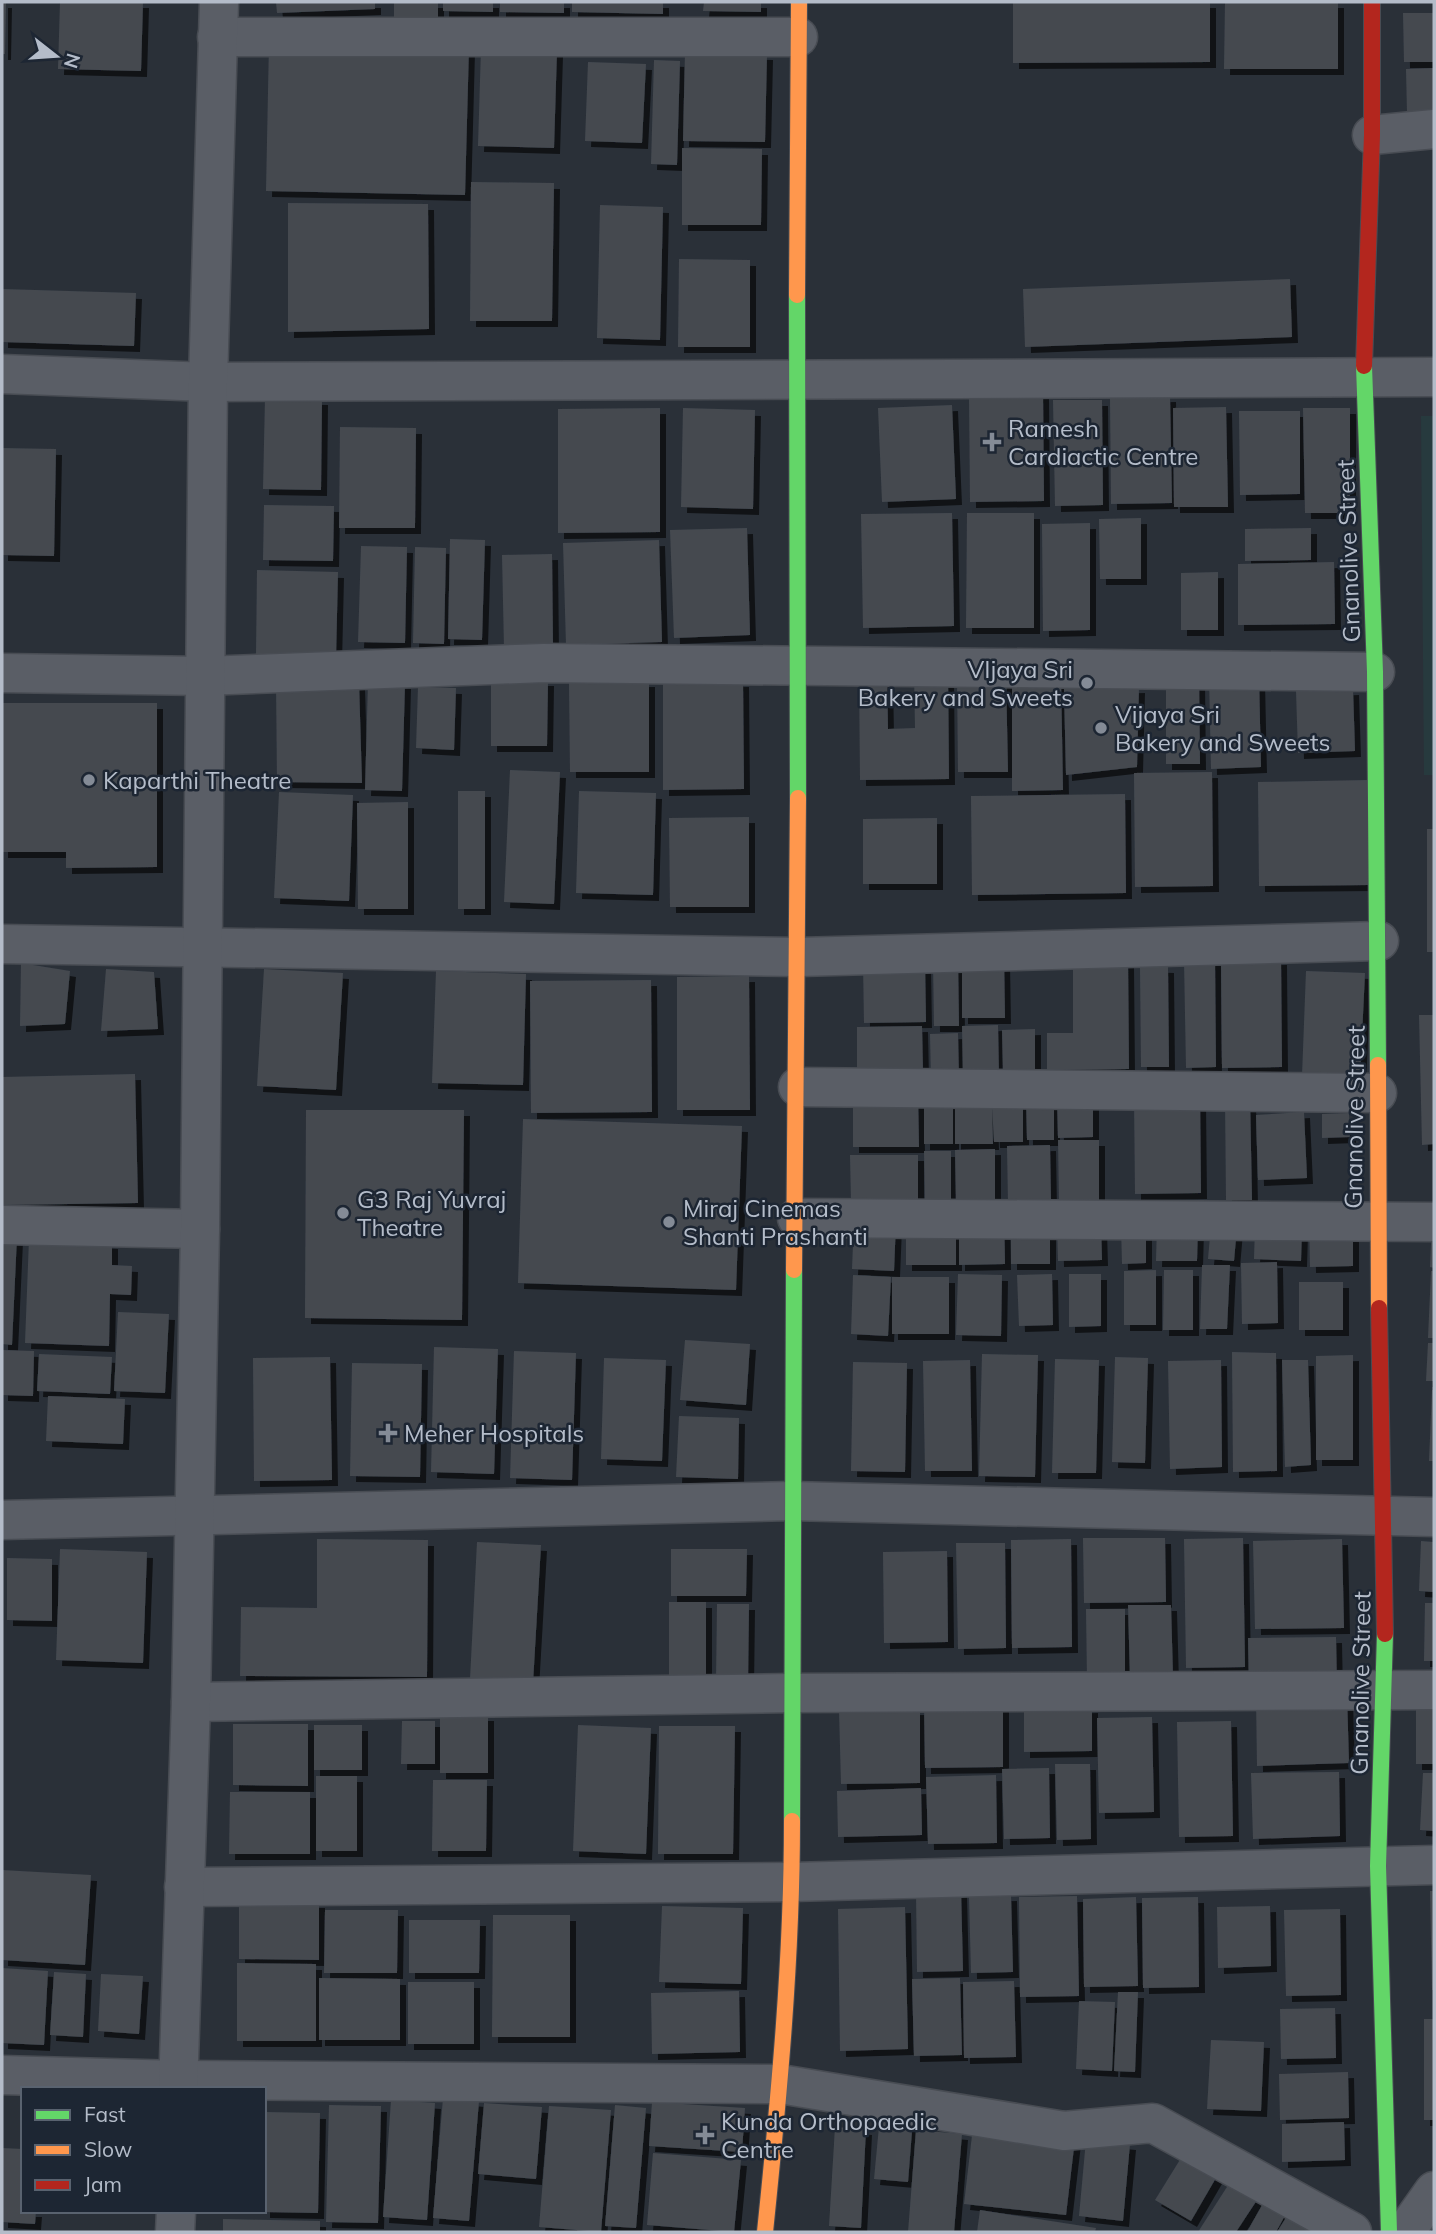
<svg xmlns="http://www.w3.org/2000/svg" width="1436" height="2234" font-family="Mulish,sans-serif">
<defs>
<filter id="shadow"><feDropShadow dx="6" dy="6" stdDeviation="0" flood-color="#0009"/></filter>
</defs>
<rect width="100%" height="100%" fill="#2a3038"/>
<!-- green -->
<path fill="#273a3e" d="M1421,416H1434V775H1424Z"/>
<!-- building -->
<g fill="#444950" filter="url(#shadow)">
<path d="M2,2H6L5,54H2Z"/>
<path d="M60,2H143L141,71L58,69Z"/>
<path d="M276,2H375V9L277,13Z"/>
<path d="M394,2H438V19L394,20Z"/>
<path d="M443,2H493V12L443,11Z"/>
<path d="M500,2H564V13L500,12Z"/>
<path d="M572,2H663V14L572,12Z"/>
<path d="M704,2H761V12L703,11Z"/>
<path d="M1013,2H1210V62L1013,63Z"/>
<path d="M1225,2H1338V69H1224Z"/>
<path d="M1403,13H1434V62H1404Z"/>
<path d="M269,42L469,46L465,195L266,191Z"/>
<path d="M481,48L557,50L554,148L478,146Z"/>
<path d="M685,52L767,54L765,142L683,141Z"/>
<path d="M654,60L680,61L677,165L651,164Z"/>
<path d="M588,62L646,64L642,143L585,141Z"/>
<path d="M1434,68V113H1407L1406,69Z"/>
<path d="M682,148L762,149L761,225H682Z"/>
<path d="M471,182L554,183L552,321H470Z"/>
<path d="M288,203L428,204L429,329L288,332Z"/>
<path d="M600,205L663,207L660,340L597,338Z"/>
<path d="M679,259L750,260V347H678Z"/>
<path d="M1290,279L1292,337L1025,347L1023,289Z"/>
<path d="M2,289L136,293L134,346L2,342Z"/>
<path d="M1043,393L1044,501L970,502L969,394Z"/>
<path d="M1170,396L1172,503L1111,504L1110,397Z"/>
<path d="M265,398L322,399L321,490L263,489Z"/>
<path d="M1053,400H1102L1103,505L1055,506Z"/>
<path d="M952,405L956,499L882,502L878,408Z"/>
<path d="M1226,407L1228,507H1174L1173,408Z"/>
<path d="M660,408V532L558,533V409Z"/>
<path d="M683,408L755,410L753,509L681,507Z"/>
<path d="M1303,408H1350V513H1305Z"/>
<path d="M1239,411H1300V494L1240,495Z"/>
<path d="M340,427L416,428L415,528H339Z"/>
<path d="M2,448L56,449L54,556L2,555Z"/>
<path d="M264,505L334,506L333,561L263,560Z"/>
<path d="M952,513L954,626L863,628L861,514Z"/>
<path d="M967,513H1034V628H966Z"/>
<path d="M1141,518V579H1100L1099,519Z"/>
<path d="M1090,523V630L1043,631L1042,524Z"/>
<path d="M747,528L750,635L674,638L670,530Z"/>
<path d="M1311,528V560L1245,561V529Z"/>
<path d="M450,539L485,540L482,640L448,639Z"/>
<path d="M659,540L662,642L566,645L563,543Z"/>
<path d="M361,546L407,547L405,643L358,642Z"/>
<path d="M415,547L446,548L444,644L413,643Z"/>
<path d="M552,554L553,647L504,648L502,555Z"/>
<path d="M1334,562L1335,624L1238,625V564Z"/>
<path d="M257,570L338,572L336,657L256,655Z"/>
<path d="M1218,572V630H1181V573Z"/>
<path d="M948,671L949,779L860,780L859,673L887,672L888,729L915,728L914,672Z"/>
<path d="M1006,676L1008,772H958L957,677Z"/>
<path d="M1259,676L1261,767L1211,769L1209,677Z"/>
<path d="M1166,677H1199L1200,764H1166Z"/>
<path d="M1061,679L1063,790L1012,791V680Z"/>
<path d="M276,680L359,682L362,783L277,782Z"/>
<path d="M491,680H548L547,746H491Z"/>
<path d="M649,681V772H570L569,682Z"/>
<path d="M743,681L744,789L663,790V682Z"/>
<path d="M368,682L405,683L402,791L365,790Z"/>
<path d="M418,687L456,688L454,750L416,748Z"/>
<path d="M1139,687L1137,767L1066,775L1064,689Z"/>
<path d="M1353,689L1355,751L1298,753L1296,691Z"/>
<path d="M2,703H157V867L66,868V852H2Z"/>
<path d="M510,770L560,772L554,904L504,902Z"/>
<path d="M1212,772L1213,886L1135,887L1134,773Z"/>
<path d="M1368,780L1370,885L1259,886L1258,782Z"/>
<rect x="458" y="791" width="27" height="118"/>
<path d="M579,791L656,793L653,895L576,893Z"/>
<path d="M279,792L353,795L349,901L274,898Z"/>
<path d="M1125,794L1126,893L972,895L971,796Z"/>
<path d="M408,802V909H358L357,803Z"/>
<path d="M749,817V907H670L669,818Z"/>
<path d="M937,818V884H863V819Z"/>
<rect x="1427" y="829" width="7" height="123"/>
<path d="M962,957H1004L1005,1018H962Z"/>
<path d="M1281,959L1282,1067L1222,1068L1221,960Z"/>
<path d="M958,960L959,1026H934L933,961Z"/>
<path d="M1128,960L1129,1069L1047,1070V1033H1073V961Z"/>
<path d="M1184,960H1215L1216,1067L1186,1068Z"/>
<path d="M21,963L70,971L65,1024L20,1026Z"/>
<path d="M863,963H925L926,1022L864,1023Z"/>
<path d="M1140,966L1168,967L1169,1067H1141Z"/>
<path d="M106,969L154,972L158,1029L101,1031Z"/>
<path d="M264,969L343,973L336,1090L257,1086Z"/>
<path d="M436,971L526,974L523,1085L432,1083Z"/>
<path d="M1306,971L1365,973L1360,1078L1302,1076Z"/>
<path d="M749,976L750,1110H677V977Z"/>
<path d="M651,980L652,1112L531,1113L530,981Z"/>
<path d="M1419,1015H1434V1144L1422,1145Z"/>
<path d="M998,1025L999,1077L963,1078L962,1026Z"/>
<path d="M922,1026L923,1072L857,1074V1027Z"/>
<path d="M1035,1029V1071L1003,1072L1002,1030Z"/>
<path d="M958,1033L959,1080H931L930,1034Z"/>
<path d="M135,1074L138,1203L2,1205V1077Z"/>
<path d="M918,1094L919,1147H853V1095Z"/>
<path d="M953,1094V1144H924V1095Z"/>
<path d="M1093,1095V1137L1058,1138L1057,1096Z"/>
<path d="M955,1096L1023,1098V1142H994L992,1105L993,1144H955Z"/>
<path d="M1200,1096L1201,1193L1135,1194L1134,1097Z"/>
<path d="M1026,1097H1054V1140H1027Z"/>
<path d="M1250,1097L1252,1200H1226L1225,1098Z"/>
<path d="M306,1110H464L462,1320L305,1318Z"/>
<path d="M1304,1112L1307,1178L1258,1180L1256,1115Z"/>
<path d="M1349,1113L1350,1137L1322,1138V1114Z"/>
<path d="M523,1119L742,1126L736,1290L518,1283Z"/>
<path d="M1058,1140H1099V1202H1059Z"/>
<path d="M1050,1145L1051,1203H1008L1007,1146Z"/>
<path d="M995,1149V1202L956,1203L955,1150Z"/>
<path d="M924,1151H951V1201L925,1202Z"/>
<path d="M850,1155H918V1201L851,1202Z"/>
<path d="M1004,1210L1005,1264L959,1265V1212Z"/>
<rect x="906" y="1213" width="50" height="52"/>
<path d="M1309,1215H1353V1266L1310,1267Z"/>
<path d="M854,1220L896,1222L894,1271L852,1269Z"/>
<path d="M1432,1221H1434V1268L1430,1267Z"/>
<rect x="1011" y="1223" width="39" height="41"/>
<path d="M1157,1224L1198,1225L1197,1261H1156Z"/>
<path d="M1101,1225L1102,1260L1058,1261L1057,1227Z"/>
<path d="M1211,1225L1237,1227L1234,1261L1208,1259Z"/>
<path d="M1121,1226H1146V1263L1122,1264Z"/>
<path d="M1255,1226L1302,1228L1301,1261L1254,1259Z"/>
<path d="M2,1236H17L12,1345L2,1344Z"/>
<path d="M29,1239L112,1243V1265L132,1266L131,1295L110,1294L109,1346L25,1343Z"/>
<path d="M1277,1262L1278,1323L1242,1324L1241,1263Z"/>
<path d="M1202,1265H1230L1227,1329H1200Z"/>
<path d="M1156,1270V1325H1124V1271Z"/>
<path d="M1164,1270H1193V1330H1163Z"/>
<path d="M1431,1271H1434V1338H1428Z"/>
<path d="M958,1274L1002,1275L1001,1336L956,1335Z"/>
<path d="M1052,1274L1053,1325L1019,1326L1017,1275Z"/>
<path d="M1069,1274H1101V1326L1069,1327Z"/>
<path d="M853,1275L891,1277L888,1336L851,1334Z"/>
<rect x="892" y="1277" width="57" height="57"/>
<rect x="1299" y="1282" width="44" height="48"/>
<path d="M118,1312L169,1314L165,1393L114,1391Z"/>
<path d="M685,1340L750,1344L746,1405L680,1400Z"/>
<path d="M1428,1343H1434V1381H1426Z"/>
<path d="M434,1347L498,1349L494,1474L431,1472Z"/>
<path d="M2,1350L34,1351L33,1396L2,1395Z"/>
<path d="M514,1351L576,1353L572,1480L510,1478Z"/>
<path d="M1232,1352L1276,1353L1277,1471L1233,1472Z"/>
<path d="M39,1354L112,1357L110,1394L37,1391Z"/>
<path d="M982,1354L1038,1355L1035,1477L979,1476Z"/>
<path d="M1353,1355V1460H1316V1356Z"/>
<path d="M330,1357L332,1480L254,1481L253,1358Z"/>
<path d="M1115,1357L1148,1358L1145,1463L1112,1462Z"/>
<path d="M604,1358L666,1360L662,1461L601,1459Z"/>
<path d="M1055,1359L1099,1360L1096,1473H1052Z"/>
<path d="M970,1360L972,1471H925L923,1361Z"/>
<path d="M1221,1360L1222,1467L1170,1469L1168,1361Z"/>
<path d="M1282,1360H1308L1311,1465L1285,1467Z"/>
<path d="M853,1362L907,1363L905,1472L851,1471Z"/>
<path d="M352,1363L422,1364L420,1477L350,1476Z"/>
<path d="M1432,1390H1434V1461H1429Z"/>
<path d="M48,1396L125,1399L123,1444L46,1441Z"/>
<path d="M679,1416L739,1418L738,1479L676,1477Z"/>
<path d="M1083,1538H1165L1166,1602L1084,1603Z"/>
<path d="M1243,1538L1245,1667L1186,1668L1184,1539Z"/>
<path d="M317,1539L428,1540L427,1677L240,1676L241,1607L317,1608Z"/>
<path d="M1071,1539L1072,1647L1012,1648L1011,1540Z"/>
<path d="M1342,1539L1344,1628L1255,1629L1253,1541Z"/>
<path d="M1421,1541L1434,1542V1592L1419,1591Z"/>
<path d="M477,1542L541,1545L533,1683L470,1679Z"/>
<path d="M956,1543H1005L1006,1648L958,1649Z"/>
<path d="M60,1549L147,1552L143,1663L56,1660Z"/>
<path d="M671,1549H747L746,1596H671Z"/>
<path d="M947,1551L948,1642L884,1643L883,1552Z"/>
<path d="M7,1558L52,1559V1621L7,1620Z"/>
<rect x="669" y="1602" width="37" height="79"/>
<path d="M1425,1603H1434V1661H1424Z"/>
<path d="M717,1604H749L748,1683H716Z"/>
<path d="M1128,1605H1171L1173,1677L1130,1678Z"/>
<path d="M1086,1609H1125V1680H1087Z"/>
<path d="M1336,1637L1337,1688L1249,1689L1248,1638Z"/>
<path d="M1347,1695L1349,1763L1257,1766L1256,1697Z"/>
<rect x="1416" y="1700" width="18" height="64"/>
<path d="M1003,1703V1767L925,1768L924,1704Z"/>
<path d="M1092,1707V1751L1024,1752V1709Z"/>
<path d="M920,1709V1783L841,1784L839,1710Z"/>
<rect x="440" y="1715" width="48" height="58"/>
<path d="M1152,1717L1154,1812L1099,1813L1097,1718Z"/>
<path d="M402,1721H435V1764H401Z"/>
<path d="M1231,1721L1233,1836L1179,1837L1177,1722Z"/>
<path d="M233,1724H308V1786L233,1785Z"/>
<rect x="314" y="1725" width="48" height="45"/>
<path d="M578,1725L651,1728L646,1854L573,1851Z"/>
<path d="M659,1726H735L733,1854H658Z"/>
<path d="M1055,1764H1090L1091,1839L1057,1840Z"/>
<path d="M1049,1768L1050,1838L1004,1839L1002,1769Z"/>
<path d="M1339,1772L1340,1836L1253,1839L1251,1773Z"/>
<path d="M1423,1773H1434V1831L1420,1830Z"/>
<path d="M996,1775L997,1843L928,1844L926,1777Z"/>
<rect x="316" y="1776" width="41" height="75"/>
<path d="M433,1780H487L486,1851H432Z"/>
<path d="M921,1788L922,1835L838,1837L837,1791Z"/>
<path d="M230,1792H310V1854H229Z"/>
<path d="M2,1870L91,1875L85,1965L2,1960Z"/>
<path d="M961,1890L963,1971L917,1972L916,1891Z"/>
<path d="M1430,1891H1434V1990H1432Z"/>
<path d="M1011,1895L1013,1972L971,1973L969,1896Z"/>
<path d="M1077,1896L1079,1996L1020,1997L1019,1897Z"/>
<path d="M1136,1897L1138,1986L1084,1987L1083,1899Z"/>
<path d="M1198,1897L1199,1987L1143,1988L1142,1898Z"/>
<path d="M239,1902H319V1960L239,1959Z"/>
<path d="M662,1906L743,1908L741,1984L659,1982Z"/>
<path d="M1270,1906L1271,1966L1218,1968L1217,1907Z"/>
<path d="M905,1907L908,2049L840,2051L838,1909Z"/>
<path d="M1340,1909L1341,1995L1286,1996L1284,1910Z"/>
<path d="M325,1910H398L397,1973H324Z"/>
<path d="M493,1915H570V2037H492Z"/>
<path d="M409,1920H480L479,1973H409Z"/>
<path d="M237,1963L316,1964V2041H237Z"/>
<path d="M2,1968L48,1971L44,2045L2,2043Z"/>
<path d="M54,1972L86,1974L83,2037L50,2035Z"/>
<path d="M101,1974L143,1976L139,2034L98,2031Z"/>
<path d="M319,1978L400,1979V2040H319Z"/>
<path d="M960,1978L962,2055L914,2056L912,1979Z"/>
<path d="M1014,1981L1016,2057L964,2058L963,1982Z"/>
<rect x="408" y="1982" width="66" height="62"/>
<path d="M739,1991L740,2052L652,2054L651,1993Z"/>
<path d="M1118,1992H1138L1135,2072L1114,2071Z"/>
<path d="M1079,2001L1115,2002L1112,2071L1076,2069Z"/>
<path d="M1335,2008L1336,2058L1281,2059L1280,2009Z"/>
<rect x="1424" y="2019" width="10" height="101"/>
<path d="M1211,2040L1264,2042L1261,2111L1207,2109Z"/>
<path d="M1348,2072L1349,2118L1280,2120L1279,2074Z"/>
<path d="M443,2098L479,2101L469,2221L433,2218Z"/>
<path d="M391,2100L435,2103L427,2220L383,2217Z"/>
<path d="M652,2102L745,2108L742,2152L649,2146Z"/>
<path d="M484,2103L542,2107L536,2179L478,2174Z"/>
<path d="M329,2105L381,2106L378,2223L326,2222Z"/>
<path d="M615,2105L646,2108L636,2228L605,2226Z"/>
<path d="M549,2106L611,2110L601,2232L539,2227Z"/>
<path d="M264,2112L320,2113L318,2213L264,2212Z"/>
<path d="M880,2116L913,2118L908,2182L874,2179Z"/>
<path d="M1344,2122L1345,2160L1282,2162V2124Z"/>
<path d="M835,2127L866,2129L861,2228L829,2226Z"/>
<path d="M973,2127L1075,2139L1066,2215L964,2204Z"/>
<path d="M916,2130L962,2134L954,2232H908Z"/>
<path d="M1086,2140L1130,2144L1123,2221L1079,2216Z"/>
<path d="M2,2148L23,2149V2211H36L35,2224L2,2222Z"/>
<path d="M1186,2150L1220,2171L1191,2221L1155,2200Z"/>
<path d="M653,2153L741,2160L734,2232L647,2225Z"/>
<path d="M1234,2176L1261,2194L1236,2232H1198Z"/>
<path d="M1266,2198L1288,2210L1276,2232H1247Z"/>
<path d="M980,2210L1096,2228L1095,2232H977Z"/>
<path d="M1287,2216L1309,2229L1307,2232H1277Z"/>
<path d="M223,2219L320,2221V2232H223Z"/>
</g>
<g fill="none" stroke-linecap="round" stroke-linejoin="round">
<!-- street casing -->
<g stroke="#484c53" stroke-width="41">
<g id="street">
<path d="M217,37H798"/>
<path d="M1372,135L1434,129"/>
<path d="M2,374L208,382L1434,377"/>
<path d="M2,673L204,676L544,663L1375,672"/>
<path d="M2,944L799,957L1379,941"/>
<path d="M798,1087L1377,1093"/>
<path d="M797,1218L1434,1222"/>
<path d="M2,1225L200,1229"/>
<path d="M2,1520L791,1501L1434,1517"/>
<path d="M191,1702L791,1693L1434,1690"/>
<path d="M184,1887L792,1882L1434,1865"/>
<path d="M2,2075L178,2080L780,2084L1064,2131L1153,2123L1352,2232"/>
<path d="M178,2089L191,1702L200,1229L208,382L219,2"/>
<path d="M175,2232L176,2211"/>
<path d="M1405,2232L1434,2191"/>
</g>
</g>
<!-- fast casing -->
<g stroke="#484c53" stroke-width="18">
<g id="fast">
<path d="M797,295L798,798"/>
<path d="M1364,366L1375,672L1378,1065"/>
<path d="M1385,1634L1378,1866L1389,2232"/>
<path d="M792,1821L794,1270"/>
</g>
</g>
<!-- slow casing -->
<g stroke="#484c53" stroke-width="18">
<g id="slow">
<path d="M797,295L799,2"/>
<path d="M1378,1065L1379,1308"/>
<path d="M794,1270L798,798"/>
<path d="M765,2232C779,2096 792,1959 792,1821"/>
</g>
</g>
<!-- jam casing -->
<g stroke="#484c53" stroke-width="18">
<g id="jam">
<path d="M1364,366L1372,135V2"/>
<path d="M1379,1308L1385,1634"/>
</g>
</g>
<!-- street -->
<use href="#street" stroke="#5a5e66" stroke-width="38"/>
<!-- fast -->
<use href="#fast" stroke="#63d668" stroke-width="16"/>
<!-- slow -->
<use href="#slow" stroke="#ff974d" stroke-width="16"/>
<!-- jam -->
<use href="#jam" stroke="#b3261e" stroke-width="16"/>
</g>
<!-- markers -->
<g fill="#848b96" stroke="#1d2633" stroke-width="2.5">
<path d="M988.5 431.5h7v7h7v7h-7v7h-7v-7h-7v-7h7z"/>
<circle cx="1087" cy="683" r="7"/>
<circle cx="1101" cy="728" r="7"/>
<circle cx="89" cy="780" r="7"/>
<circle cx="343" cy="1213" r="7"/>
<circle cx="669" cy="1222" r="7"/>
<path d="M384.5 1422.5h7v7h7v7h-7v7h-7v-7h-7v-7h7z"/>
<path d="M701.5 2124.5h7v7h7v7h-7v7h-7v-7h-7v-7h7z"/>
</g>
<g text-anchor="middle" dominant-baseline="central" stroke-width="5" stroke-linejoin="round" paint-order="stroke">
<!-- poi labels -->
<g font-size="24" fill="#b4bcc9" stroke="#1d2633" text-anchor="start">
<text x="1008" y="428">Ramesh<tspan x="1008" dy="28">Cardiactic Centre</tspan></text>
<text x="1073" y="669" text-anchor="end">VIjaya Sri<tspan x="1073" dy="28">Bakery and Sweets</tspan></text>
<text x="1115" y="714">Vijaya Sri<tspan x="1115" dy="28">Bakery and Sweets</tspan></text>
<text x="103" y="780">Kaparthi Theatre</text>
<text x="357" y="1199">G3 Raj Yuvraj<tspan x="357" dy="28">Theatre</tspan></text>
<text x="683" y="1208">Miraj Cinemas<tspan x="683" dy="28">Shanti Prashanti</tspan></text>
<text x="404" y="1433">Meher Hospitals</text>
<text x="721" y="2121">Kunda Orthopaedic<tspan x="721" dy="28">Centre</tspan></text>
</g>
<!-- street labels -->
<g font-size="24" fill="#b4bcc9" stroke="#1d2633">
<text transform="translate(1348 551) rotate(-92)">Gnanolive Street</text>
<text transform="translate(1354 1117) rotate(-89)">Gnanolive Street</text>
<text transform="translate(1360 1683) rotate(-89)">Gnanolive Street</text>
</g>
</g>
<!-- border -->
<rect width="1436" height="2234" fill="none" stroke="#b4bcc9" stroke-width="7"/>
<!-- legend -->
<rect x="21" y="2087" width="245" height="126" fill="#1d2633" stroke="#59626f" stroke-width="2"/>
<rect x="35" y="2110" width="35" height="10" fill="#63d668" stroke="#59626f" stroke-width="2"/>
<text x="84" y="2122" font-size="21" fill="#b4bcc9">Fast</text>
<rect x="35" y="2145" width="35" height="10" fill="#ff974d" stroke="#59626f" stroke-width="2"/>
<text x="84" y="2157" font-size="21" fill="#b4bcc9">Slow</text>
<rect x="35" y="2180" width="35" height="10" fill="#b3261e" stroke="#59626f" stroke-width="2"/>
<text x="84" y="2192" font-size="21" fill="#b4bcc9">Jam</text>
<!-- north arrow -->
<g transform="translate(56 56) rotate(107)" stroke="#1d2633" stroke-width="5" paint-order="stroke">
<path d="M0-5L12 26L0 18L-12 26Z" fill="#b4bcc9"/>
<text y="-10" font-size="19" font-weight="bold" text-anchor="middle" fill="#b4bcc9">N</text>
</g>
</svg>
